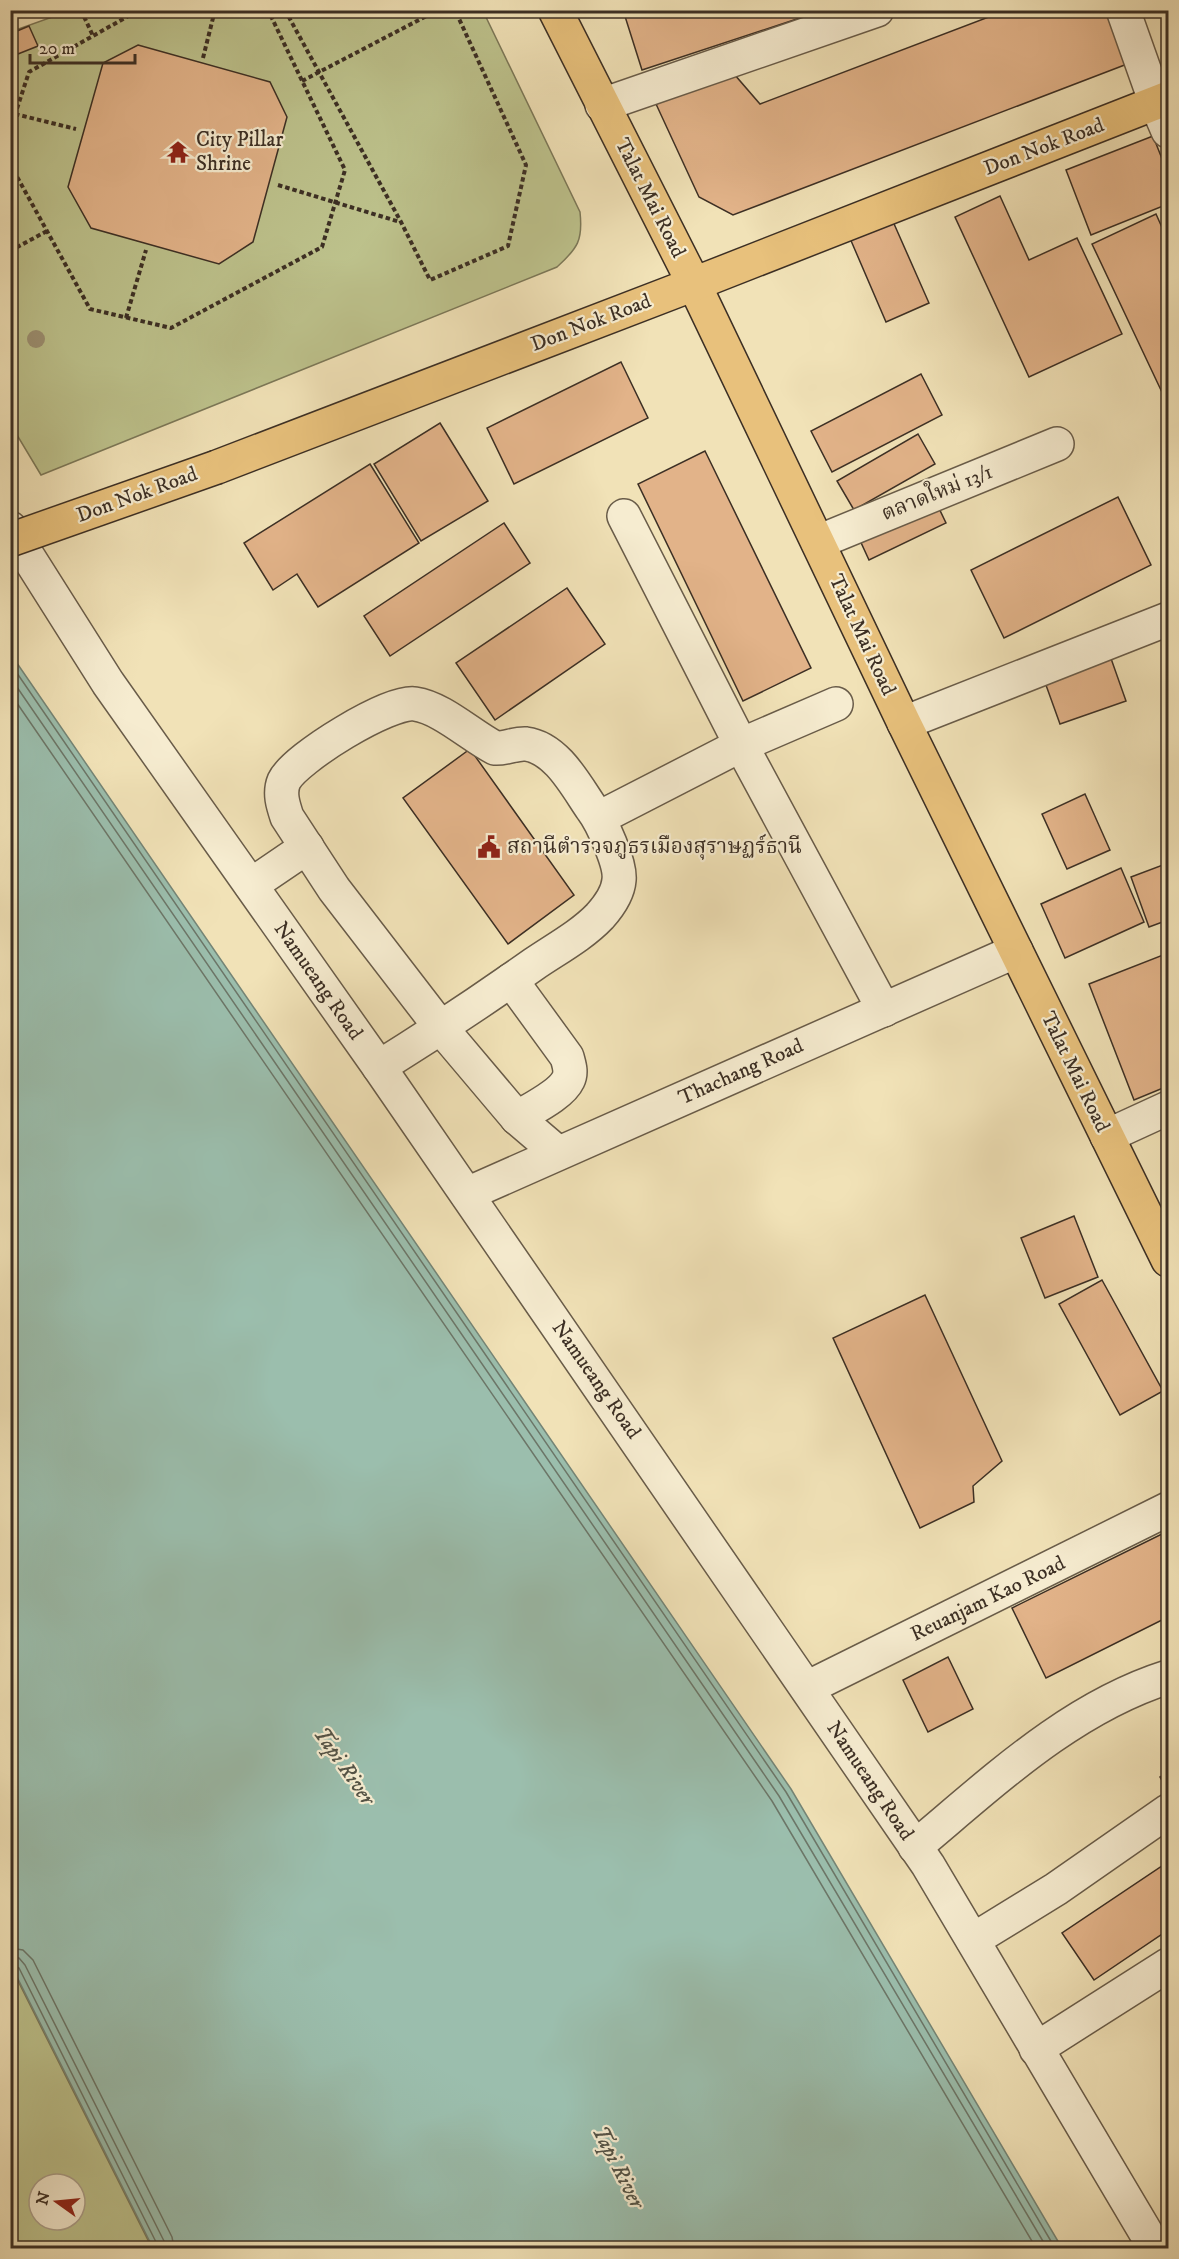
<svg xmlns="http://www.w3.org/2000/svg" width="1179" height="2259" font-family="'IM FELL DW Pica','Noto Serif Thai',serif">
<rect width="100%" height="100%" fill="#f1e2b7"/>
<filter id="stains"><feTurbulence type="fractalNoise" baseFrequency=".00333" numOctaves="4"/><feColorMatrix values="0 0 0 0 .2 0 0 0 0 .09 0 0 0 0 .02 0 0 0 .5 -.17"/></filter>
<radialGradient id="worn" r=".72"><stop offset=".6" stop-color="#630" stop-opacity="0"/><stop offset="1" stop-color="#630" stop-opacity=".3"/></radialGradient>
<!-- green -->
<g fill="#bdc28c" stroke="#7c7858" stroke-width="1.5" fill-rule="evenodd">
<path d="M69,11H483L580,212C583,240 578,248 557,267L41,475L11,425L10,32Z"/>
<path d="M10,1965L150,2244L153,2248H11ZM39,2184H75V2220H39Z"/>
</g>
<!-- water -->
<path fill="#9bbead" stroke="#758576" stroke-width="1.5" d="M10,653L791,1789L1062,2248H153L11,1965Z"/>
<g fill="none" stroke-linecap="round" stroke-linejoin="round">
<!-- shore -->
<g stroke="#6c7668" stroke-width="1.5">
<path d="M10,663L786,1792L1055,2248"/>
<path d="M10,677L779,1796L1047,2248"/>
<path d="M10,693L772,1801L1036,2248"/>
<path d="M10,1948L23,1950L33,1960L172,2237L174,2248"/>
<path d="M10,1957L19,1958L25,1965L164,2241L165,2248"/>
<path d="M10,1964L19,1968L157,2244L158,2248"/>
</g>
</g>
<!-- building -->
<g fill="#e2b389" stroke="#3c2f24" stroke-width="1.5">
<path d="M623,10H814L815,13L642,70Z"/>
<path d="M1007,10H1116L1135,61L733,215L699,197L656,104L734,74L760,104Z"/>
<path d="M29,26L38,46L18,54L10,34Z"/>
<path d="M138,45L270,82L287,117L253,242L219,264L91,228L68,187L103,63Z"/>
<path d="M1153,136L1168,174V204L1091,235L1066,170Z"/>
<path d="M1000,196L1029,260L1077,238L1122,334L1029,377L955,217Z"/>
<path d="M1156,214L1168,241V405L1092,244Z"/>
<path d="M891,217L929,303L886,322L849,236Z"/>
<path d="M621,362L648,418L514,484L487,428Z"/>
<path d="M921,374L942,415L832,472L811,431Z"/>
<path d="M440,423L488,501L421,541L374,464Z"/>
<path d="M918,434L935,464L854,510L837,481Z"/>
<path d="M705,451L811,668L743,701L638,484Z"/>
<path d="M370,464L419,543L318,607L297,574L273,590L244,543Z"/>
<path d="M1118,497L1151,565L1004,638L971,570Z"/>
<path d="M935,500L946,523L869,560L858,536Z"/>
<path d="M504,523L530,563L390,656L364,616Z"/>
<path d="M567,588L605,644L495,720L456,663Z"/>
<path d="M1108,650L1126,701L1060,724L1042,674Z"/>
<path d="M470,749L574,895L508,944L403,798Z"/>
<path d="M1085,794L1110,850L1067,869L1042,814Z"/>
<path d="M1168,863V920L1149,927L1131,877Z"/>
<path d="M1121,868L1144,922L1065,958L1041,904Z"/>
<path d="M1168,953V1086L1134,1100L1089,984Z"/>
<path d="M1074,1216L1098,1277L1045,1298L1021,1238Z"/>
<path d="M1102,1280L1163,1391L1120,1415L1059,1304Z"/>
<path d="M925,1295L1002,1461L973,1486L974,1502L920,1528L833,1338Z"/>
<path d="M1168,1531V1617L1046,1678L1012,1608Z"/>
<path d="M948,1657L973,1709L928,1732L903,1680Z"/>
<path d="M1168,1772V1791L1160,1777Z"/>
<path d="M1168,1862V1930L1094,1980L1062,1933Z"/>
</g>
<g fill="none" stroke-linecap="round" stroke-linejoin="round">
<!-- minor casing -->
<g stroke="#695c49" stroke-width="36">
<g id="minor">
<path d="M1123,10L1156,103L1168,131"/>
<path d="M602,105L877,10"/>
<path d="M624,516L741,745L884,1010"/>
<path d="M10,528L108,683L379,1067L928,1865L1155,2248"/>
<path d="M818,542L1057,444"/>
<path d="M904,723L1168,619"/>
<path d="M599,818L741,745L836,704"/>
<path d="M251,885L307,847"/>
<path d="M511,980L567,1057C569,1065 572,1072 568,1080C561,1095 531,1109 517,1118"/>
<path d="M379,1067C432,1034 483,1000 534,964C556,949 582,935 600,916C608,907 618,893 619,880C621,864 602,822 592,809C576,786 557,748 526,744C516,743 505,749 495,748C470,735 442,708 415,704C390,700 295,758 284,781C279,793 283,805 287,817L334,889L441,1028L517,1118L558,1153"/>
<path d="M1107,1136L1168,1108"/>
<path d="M467,1194L1016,951"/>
<path d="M807,1688L1168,1509"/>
<path d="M915,1847C993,1782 1070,1708 1168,1677"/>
<path d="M973,1940L1056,1889L1168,1811"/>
<path d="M1036,2049L1168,1965"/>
</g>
</g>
<!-- major casing -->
<g stroke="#3c2f24" stroke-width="36">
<g id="major">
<path d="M555,10L694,284L904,723L1168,1260"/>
<path d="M217,467L694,284L1168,98"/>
</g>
</g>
<!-- path -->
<g stroke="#3c2f24" stroke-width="4" stroke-dasharray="4.5 3" stroke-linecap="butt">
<path d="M81,10L93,36"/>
<path d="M285,10L401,222L430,280L508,246L526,165L455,10"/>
<path d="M203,58L215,10"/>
<path d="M302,81L438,10"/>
<path d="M15,114L76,129"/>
<path d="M10,130L29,72L139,10"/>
<path d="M10,164L90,309L171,328L322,247L345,170L268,10"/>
<path d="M278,185L400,222"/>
<path d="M10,251L47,231"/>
<path d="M126,318L146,250"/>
</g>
<!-- minor -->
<use href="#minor" stroke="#f6ecd0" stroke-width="33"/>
<!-- major -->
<use href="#major" stroke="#e8c17c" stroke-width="33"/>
<!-- major-bridge casing -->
<g stroke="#3c2f24" stroke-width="36" stroke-linecap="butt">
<path id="major-bridge" d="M10,540L217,467"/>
</g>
<!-- major-bridge -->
<use href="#major-bridge" stroke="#e8c17c" stroke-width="33"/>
</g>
<!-- trees -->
<circle fill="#9c9072" cx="36" cy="339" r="9"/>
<!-- icons -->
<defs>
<g id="temple-bare" transform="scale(1.8)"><path d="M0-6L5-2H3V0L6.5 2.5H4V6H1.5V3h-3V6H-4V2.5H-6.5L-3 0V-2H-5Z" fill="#8f2418" stroke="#f6ecd0" stroke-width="2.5" paint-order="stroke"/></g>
<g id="civic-bare" transform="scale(1.8)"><path d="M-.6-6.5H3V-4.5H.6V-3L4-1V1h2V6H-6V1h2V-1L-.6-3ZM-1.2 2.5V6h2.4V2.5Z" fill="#8f2418" stroke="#f6ecd0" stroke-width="2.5" paint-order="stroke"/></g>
</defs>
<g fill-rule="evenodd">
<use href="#temple-bare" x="178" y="152"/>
<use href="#civic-bare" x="489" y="847"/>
</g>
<g text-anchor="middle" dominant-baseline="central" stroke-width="4.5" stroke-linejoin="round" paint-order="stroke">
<!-- poi labels -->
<g font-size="21" fill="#3c2f24" stroke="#f6ecd0" text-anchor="start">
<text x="196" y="140">City Pillar<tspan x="196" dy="24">Shrine</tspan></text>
<text x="507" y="847">สถานีตำรวจภูธรเมืองสุราษฏร์ธานี</text>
</g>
<!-- street labels -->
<g font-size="21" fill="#3c2f24" stroke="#f6ecd0">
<text transform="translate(1044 147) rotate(-21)">Don Nok Road</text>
<text transform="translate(650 198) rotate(63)">Talat Mai Road</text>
<text transform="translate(591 323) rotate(-21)">Don Nok Road</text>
<text transform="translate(937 493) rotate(-22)">ตลาดใหม่ 13/1</text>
<text transform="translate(137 495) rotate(-20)">Don Nok Road</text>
<text transform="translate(862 635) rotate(65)">Talat Mai Road</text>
<text transform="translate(318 981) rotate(55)">Namueang Road</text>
<text transform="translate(741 1072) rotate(-24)">Thachang Road</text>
<text transform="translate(1075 1072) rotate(64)">Talat Mai Road</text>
<text transform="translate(596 1380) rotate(55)">Namueang Road</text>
<text transform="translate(988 1599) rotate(-26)">Reuanjam Kao Road</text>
<text transform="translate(870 1781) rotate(56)">Namueang Road</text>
</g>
<!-- water labels -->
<g font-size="22" font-style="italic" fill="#545346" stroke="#f6ecd0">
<text transform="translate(344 1766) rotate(55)">Tapi River</text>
<text transform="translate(618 2167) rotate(63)">Tapi River</text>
</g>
</g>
<!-- margin -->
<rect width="1179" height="2259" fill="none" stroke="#f1e2b7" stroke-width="36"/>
<rect x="12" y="12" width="1155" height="2235" fill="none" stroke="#3c2f24" stroke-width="3"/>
<rect x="18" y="18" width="1143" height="2223" fill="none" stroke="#3c2f24" stroke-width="1.5"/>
<!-- north arrow -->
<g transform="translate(57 2202) rotate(285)"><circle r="28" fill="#f6ecd0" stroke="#aca08b" stroke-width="1.5"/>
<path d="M0-4.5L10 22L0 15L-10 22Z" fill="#8f2418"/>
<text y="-9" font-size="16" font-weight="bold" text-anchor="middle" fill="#3c2f24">N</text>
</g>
<!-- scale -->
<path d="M30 54v9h105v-9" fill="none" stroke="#3c2f24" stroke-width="3"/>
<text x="39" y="54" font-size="18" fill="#3c2f24" stroke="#f6ecd0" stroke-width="4.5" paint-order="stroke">20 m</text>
<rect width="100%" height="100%" filter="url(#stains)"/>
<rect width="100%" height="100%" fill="url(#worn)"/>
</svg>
